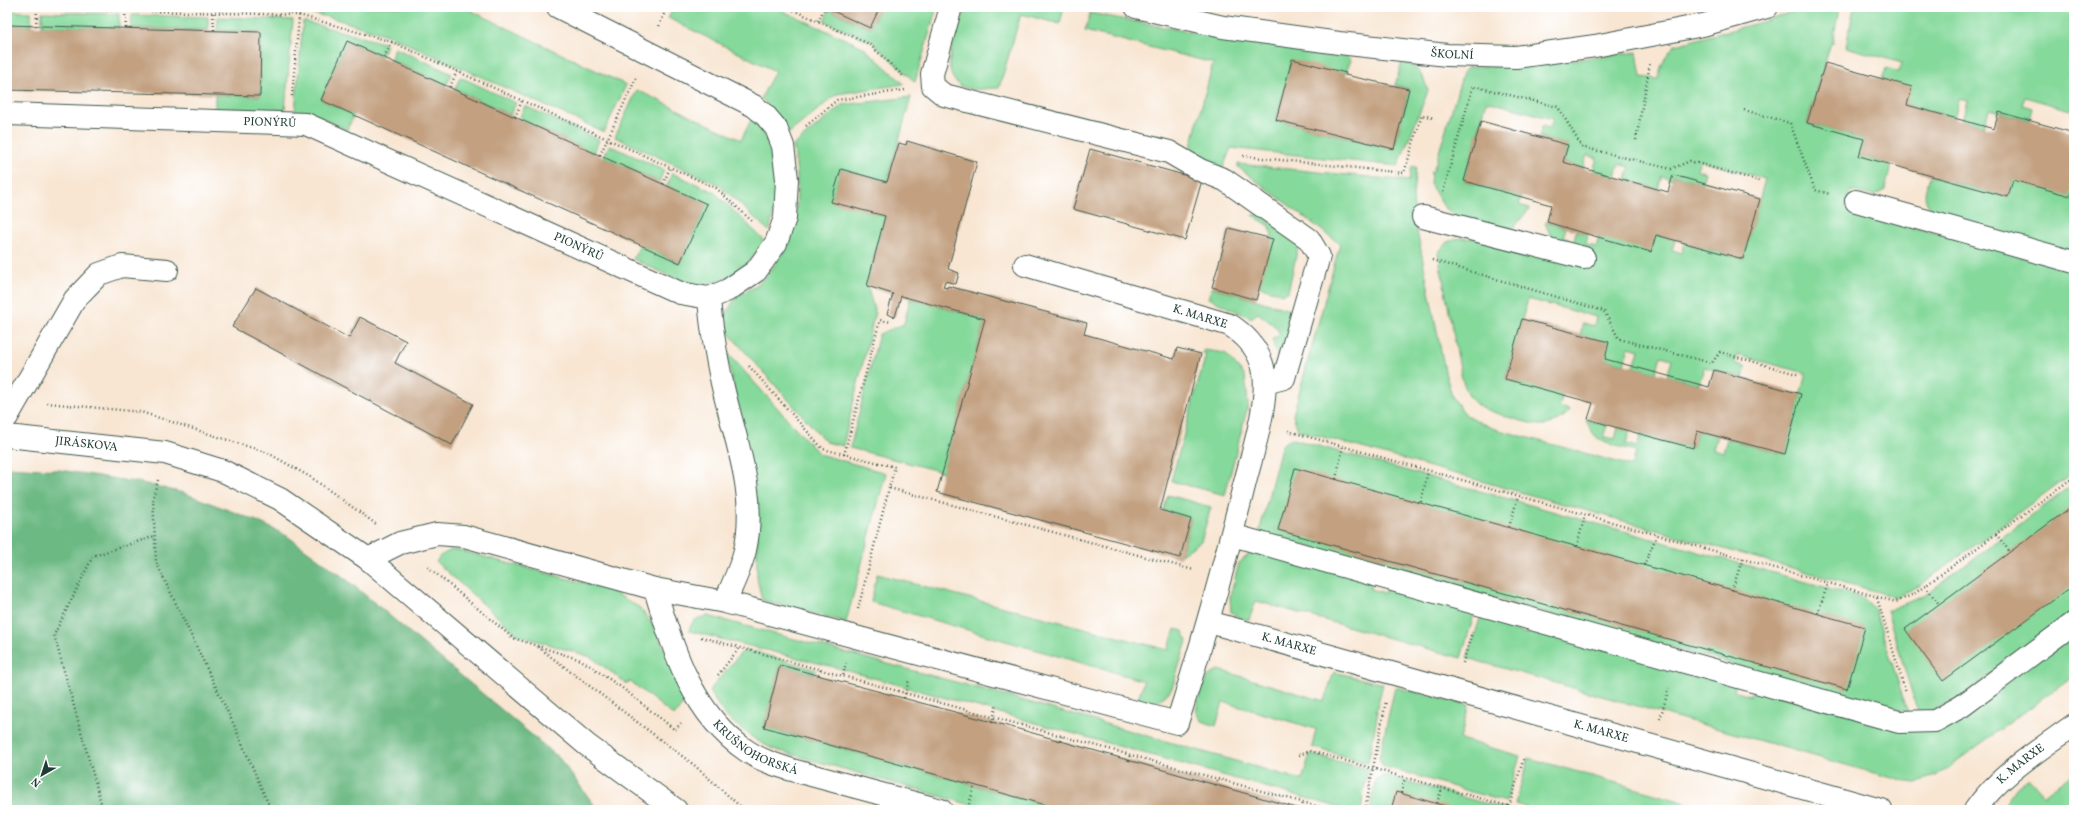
<svg xmlns="http://www.w3.org/2000/svg" width="2081" height="817" font-family="Vollkorn,serif">
<rect width="100%" height="100%" fill="#fff"/>
<filter id="ink" filterUnits="userSpaceOnUse"><feTurbulence type="fractalNoise" baseFrequency=".025" numOctaves="2"/><feDisplacementMap in="SourceGraphic" scale="8" xChannelSelector="R" yChannelSelector="G"/><feConvolveMatrix kernelMatrix="1 2 1 2 8 2 1 2 1" color-interpolation-filters="sRGB"/></filter>
<filter id="wash" filterUnits="userSpaceOnUse"><feTurbulence type="fractalNoise" baseFrequency=".012" numOctaves="4" result="noise"/><feDisplacementMap in="SourceGraphic" scale="16" xChannelSelector="R" yChannelSelector="G"/><feGaussianBlur stdDeviation="0.9" result="paint"/><feColorMatrix in="noise" values="0 0 0 0 0 0 0 0 0 0 0 0 0 0 0 0 0 1.4 0 .05"/><feComposite in="paint" operator="in"/></filter>
<g filter="url(#wash)">
<rect width="100%" height="100%" fill="#f8e6d3"/>
<!-- green -->
<g fill="#85d99b" stroke="#528b68">
<path d="M203,7H471L470,10L626,85L604,132L390,36L329,17L293,10Z"/>
<path d="M674,7H774L863,47L904,84L837,94L788,134L761,98L775,71L668,18Z"/>
<path d="M880,7H937L915,82L872,42L824,21L829,10L870,28Z"/>
<path d="M968,7H1064L1060,24L1021,14L999,88C988,88 969,92 959,85C938,70 958,25 968,7Z"/>
<path d="M1806,7H1839L1833,43H1831L1807,123L1864,139L1860,156L1891,165L1885,190L1874,196L1851,191L1845,207L2074,271V472L1919,586L1896,597L1298,430L1293,415L1340,244L1238,167V164L1409,181L1412,166L1416,167L1413,196L1415,221L1446,376L1453,398L1466,415L1492,428L1632,466L1636,451C1611,444 1596,446 1586,420L1607,425L1604,437L1615,439L1618,428L1630,431L1626,444L1637,447L1641,434L1693,448L1697,431L1717,436L1713,449L1723,452L1727,439L1785,454L1806,373L1737,355L1735,363L1746,367L1743,378L1704,367L1699,384L1667,376L1672,359L1661,356L1656,373L1634,367L1639,350L1629,347L1624,364L1605,359L1580,335L1583,323L1594,326L1596,317L1528,299L1505,379L1563,394L1559,407L1570,410C1565,418 1550,426 1540,425C1529,424 1485,411 1476,404C1467,395 1464,385 1461,374L1438,253L1447,242L1461,238L1481,239L1589,268L1593,254L1553,241L1545,223L1547,222L1566,228L1563,237L1574,241L1576,231L1588,234L1586,244L1596,247L1599,237L1656,235L1675,240L1672,250L1682,253L1685,243L1743,259L1765,179L1700,160L1697,170L1705,172L1702,183L1673,175L1671,179L1662,176L1658,189L1626,180L1630,167L1619,164L1615,177L1593,171L1597,158L1587,155L1583,168L1563,162L1568,145L1539,137L1542,126L1550,128L1553,119L1487,101L1464,181L1522,197L1519,205L1530,208L1515,226L1502,230L1454,215L1444,207L1430,184L1431,171L1433,172L1463,73L1468,67L1540,64L1637,52L1641,77L1658,79C1661,64 1665,56 1675,45L1769,20Z"/>
<path d="M1854,7H2074V111L2025,97L2022,105L2032,108L2029,120L1989,109L1984,126L1962,120L1967,101L1959,99L1954,118L1907,105L1882,79L1886,68L1899,72L1902,63L1846,47Z"/>
<path d="M7,11L31,12V26L7,25Z"/>
<path d="M42,12L119,14V28L42,26Z"/>
<path d="M1090,13L1206,35L1346,55L1351,60L1345,75L1292,60L1276,120L1394,149L1409,89L1395,85L1402,62C1418,65 1424,77 1428,91L1398,166L1231,148L1222,170L1189,154L1213,63L1085,31Z"/>
<path d="M132,15L208,17V30L131,28Z"/>
<path d="M218,17L293,20L285,110L215,109V95L260,96L261,32L217,30Z"/>
<path d="M303,21L387,44L381,56L347,41L321,100L354,115L347,130L314,115L295,111Z"/>
<path d="M395,48L452,74L446,85L390,60Z"/>
<path d="M460,77L516,103L510,115L455,89Z"/>
<path d="M637,90L741,140L752,118C781,149 780,192 769,231L719,185L615,137Z"/>
<path d="M911,97L887,182L841,169L832,201L885,216L867,286L875,312L843,446L826,442L722,326C726,316 729,306 736,298C740,293 748,291 754,287C759,283 765,277 769,272C798,238 802,188 793,146L842,105Z"/>
<path d="M525,106L599,140L594,153L519,119Z"/>
<path d="M609,145L664,170L659,182L604,157Z"/>
<path d="M672,173L714,192L763,239C764,247 754,257 748,262C707,301 677,279 633,259L640,245L680,263L707,204L667,186Z"/>
<path d="M1930,176L2008,197L2013,180L2074,181V252L1936,214C1921,200 1924,194 1930,176Z"/>
<path d="M1261,214L1297,243L1298,247L1288,292L1282,294L1259,286L1272,237L1270,226L1252,215Z"/>
<path d="M1212,287L1297,312L1281,369L1272,339L1280,335L1276,327L1258,313L1251,318L1208,298Z"/>
<path d="M910,299L985,319L943,472L850,448L879,334L904,324Z"/>
<path d="M1204,350L1225,353L1245,376L1248,405L1225,495L1171,481L1206,354L1203,353Z"/>
<path d="M726,351L819,454L886,473L846,622L762,600L757,578V501Z"/>
<path d="M1293,439L1853,595L1867,601L1875,610L1908,713L1259,533L1281,447L1284,443Z"/>
<path d="M2074,484V614L1956,700L1938,708L1918,713L1887,611L1925,595Z"/>
<path d="M1168,495L1211,507L1201,541L1181,555L1191,519L1163,511Z"/>
<path d="M451,550L462,551L610,590L640,608L654,627L686,696L683,704L674,716L630,681L627,684L591,657L518,635L436,562L440,556Z"/>
<path d="M1254,550L1371,582L1370,589L1385,593L1387,586L1475,611L1461,658L1256,601L1249,620L1239,618L1231,612L1230,597L1239,563Z"/>
<path d="M877,574L1168,650L1175,629L1183,631L1187,641L1172,688C1163,701 1151,704 1136,705L1144,681L871,602Z"/>
<path d="M1482,613L1505,619L1504,627L1528,634L1531,627L1736,684L1734,691L1750,696L1753,689L1910,729L2074,632V676L1936,776L1916,782L1899,780L1467,658Z"/>
<path d="M708,616L1004,695L1302,780L1310,754L1367,769L1361,810H1348L838,668L689,631C692,620 696,618 708,616Z"/>
<path d="M744,651L756,652L816,670L815,674L780,665L764,727L1063,810H989L773,749L756,740L725,716L709,691L740,654Z"/>
<path d="M1219,670L1324,701L1334,672L1383,684L1376,711L1378,712L1368,763L1312,747L1316,729L1223,702L1216,726L1202,721L1196,713C1198,697 1203,675 1219,670Z"/>
<path d="M1395,687L1469,705L1460,739L1520,756L1506,802L1382,766L1379,758Z"/>
<path d="M1529,758L1711,810H1536L1515,804Z"/>
<path d="M2074,773V810H2000L2017,787L2029,778L2044,795Z"/>
<path d="M1383,776H1388L1508,810H1370L1376,779Z"/>
</g>
<!-- forest -->
<path fill="#6cb983" stroke="#467b5c" d="M7,467L60,470L142,483L184,493L257,521L287,536L346,579L559,758L598,810H7Z"/>
<g id="blocks">
<!-- building -->
<g fill="#c2a080">
<path d="M824,7H880L870,28Z"/>
<path d="M7,25L261,32L260,96L7,90Z"/>
<path d="M347,41L707,204L680,263L321,100Z"/>
<path d="M1292,59L1346,73L1345,75L1409,89L1394,149L1276,120Z"/>
<path d="M1825,63L1912,87L1907,105L1954,118L1994,129L1999,112L2074,133V181L2070,196L2013,180L2008,197L1859,156L1864,139L1807,123Z"/>
<path d="M1481,121L1568,145L1563,162L1583,168L1668,192L1673,175L1760,199L1743,259L1656,235L1651,252L1566,228L1547,222L1551,205L1464,181Z"/>
<path d="M907,141L977,162L948,269L959,273L956,284L945,281L943,287L947,288L948,286L1087,323L1084,334L1174,359L1177,348L1201,354L1160,510L1191,519L1180,558L937,492L985,319L901,296L895,317L887,314L893,294L867,286L885,216L831,202L841,169L887,182L899,143L906,145Z"/>
<path d="M1090,149L1202,180L1185,240L1073,209Z"/>
<path d="M1229,228L1273,239L1256,300L1212,287Z"/>
<path d="M256,288L349,338L360,317L406,341L395,363L473,404L452,445L232,327Z"/>
<path d="M1522,319L1609,342L1605,359L1709,387L1714,370L1801,394L1785,454L1697,431L1693,448L1618,428L1588,419L1593,403L1505,379Z"/>
<path d="M1295,468L1865,627L1847,689L1278,530Z"/>
<path d="M2074,505V585L1943,681L1905,629Z"/>
<path d="M780,665L1022,730L1304,810H1063L801,737L764,727Z"/>
<path d="M1396,792L1459,810H1391Z"/>
</g>
</g>
</g>
<g filter="url(#ink)">
<use href="#blocks" fill-opacity="0" stroke="#40564c" stroke-width="1"/>
<g fill="none" stroke-linecap="round" stroke-linejoin="round">
<!-- minor casing -->
<g stroke="#40564c" stroke-width="24">
<g id="minor">
<path d="M951,7L932,74L933,86L944,95L1169,152L1200,170L1225,180L1309,239L1319,256L1284,378L1265,383"/>
<path id="s1" d="M1136,7L1223,27L1339,43L1447,55L1516,57L1595,46L1703,25L1767,7"/>
<path id="s2" d="M7,114L306,124L680,293L709,298L728,290L756,271L776,243L785,218L787,179L783,146L776,128L765,115L754,106L558,7"/>
<path d="M1856,201L2074,262"/>
<path d="M1423,217L1584,258"/>
<path d="M7,417L75,299L99,274L122,266L167,270"/>
<path id="s3" d="M7,436L165,453L223,471L280,499L368,559L587,745L676,810"/>
<path d="M1232,535L1899,722L1935,721L1962,706L2074,623"/>
<path d="M368,559L400,543L437,534L464,536L655,589L725,602C732,585 741,568 745,550C758,493 734,438 722,383C716,355 711,327 709,298"/>
<path id="s4" d="M655,589C672,648 693,715 747,751C760,760 776,765 792,770L941,810"/>
<path d="M725,602L1177,723C1202,645 1224,566 1244,486C1252,454 1272,395 1262,364C1256,346 1245,335 1230,325L1025,265"/>
<path id="s5" d="M1209,622L1881,810"/>
<path id="s6" d="M1975,810C2000,774 2038,751 2074,725"/>
</g>
</g>
<!-- path -->
<g stroke="#40564c" stroke-width="2.5" stroke-dasharray="1 3" stroke-linecap="butt">
<path d="M7,7L299,15L392,42L716,188L754,223"/>
<path d="M786,7L869,44L903,76"/>
<path d="M125,11L126,28"/>
<path d="M213,13L214,30"/>
<path d="M818,21L825,7"/>
<path d="M36,26L37,8"/>
<path d="M659,26L667,7"/>
<path d="M384,57L392,42"/>
<path d="M450,87L457,71"/>
<path d="M292,96L300,7"/>
<path d="M1744,110L1790,123L1815,190L1830,194"/>
<path d="M515,117L522,101"/>
<path d="M806,126L837,100L905,90"/>
<path d="M1636,140L1650,64"/>
<path d="M600,155L636,78"/>
<path d="M1243,156L1404,173L1422,115L1434,118"/>
<path d="M663,184L670,168"/>
<path d="M1443,192L1473,86L1558,107L1582,147L1671,169L1690,161L1759,181"/>
<path d="M1432,260L1604,311L1619,339L1712,363L1720,352L1800,375"/>
<path d="M749,366L823,449L895,467L889,488L1194,570"/>
<path d="M47,403L141,412L268,453L312,478L376,524"/>
<path d="M1288,431L1896,602L1914,594L2074,477"/>
<path d="M844,455L880,320L892,322"/>
<path d="M1336,479L1343,446"/>
<path d="M158,480L153,498L156,562L234,725L271,810"/>
<path d="M2070,480L2074,485"/>
<path d="M1421,502L1428,471"/>
<path d="M1509,527L1518,497"/>
<path d="M1996,534L2010,552"/>
<path d="M1577,546L1585,515"/>
<path d="M1644,565L1657,535"/>
<path d="M428,567L513,638L581,660L621,687L675,730L681,723"/>
<path d="M1925,586L1939,604"/>
<path d="M1732,590L1743,558"/>
<path d="M1877,598L1906,693"/>
<path d="M858,609L889,488"/>
<path d="M1818,613L1828,583"/>
<path d="M701,637L1331,810"/>
<path d="M538,647L694,765L741,807L747,810"/>
<path d="M1463,663L1472,632"/>
<path d="M718,675L740,647"/>
<path d="M819,675L821,669"/>
<path d="M843,675L846,663"/>
<path d="M904,698L909,680"/>
<path d="M1660,719L1669,688"/>
<path d="M992,723L997,704"/>
<path d="M1060,741L1062,735"/>
<path d="M1299,755L1310,751L1522,810"/>
<path d="M1129,761L1130,754"/>
<path d="M1216,785L1217,778"/>
<path d="M1401,793L1405,778"/>
<path d="M1437,803L1442,788"/>
<path d="M969,804L975,785"/>
<path d="M1302,809L1303,802"/>
<path d="M103,810L54,635L93,556L155,536"/>
<path d="M1042,810L1043,804"/>
<path d="M1365,810L1386,701"/>
<path d="M1508,810L1524,757"/>
</g>
<!-- minor -->
<use href="#minor" stroke="#fff" stroke-width="22"/>
</g>
</g>
<g text-anchor="middle" dominant-baseline="central" stroke-width="3" stroke-linejoin="round" paint-order="stroke">
<!-- street labels -->
<g font-size="12" fill="#1f3d34" stroke="#fff">
<text stroke="none"><textPath href="#s1" startOffset="320">ŠKOLNÍ</textPath></text>
<text stroke="none"><textPath href="#s2" startOffset="263">PIONÝRŮ</textPath></text>
<text stroke="none"><textPath href="#s2" startOffset="598">PIONÝRŮ</textPath></text>
<text transform="translate(1200 317) rotate(17)">K. MARXE</text>
<text stroke="none"><textPath href="#s3" startOffset="80">JIRÁSKOVA</textPath></text>
<text stroke="none"><textPath href="#s5" startOffset="83">K. MARXE</textPath></text>
<text stroke="none"><textPath href="#s5" startOffset="407">K. MARXE</textPath></text>
<text stroke="none"><textPath href="#s4" startOffset="196">KRUŠNOHORSKÁ</textPath></text>
<text stroke="none"><textPath href="#s6" startOffset="65">K. MARXE</textPath></text>
</g>
</g>
<!-- margin -->
<rect width="2081" height="817" fill="none" stroke="#fff" stroke-width="24"/>
<!-- north arrow -->
<g transform="translate(42 775) rotate(219)" stroke="#ffffff" stroke-width="3" paint-order="stroke">
<path d="M0-3L7 15L0 10L-7 15Z" fill="#1f3d34"/>
<text y="-6" font-size="11" font-weight="bold" text-anchor="middle" fill="#1f3d34">N</text>
</g>
</svg>
